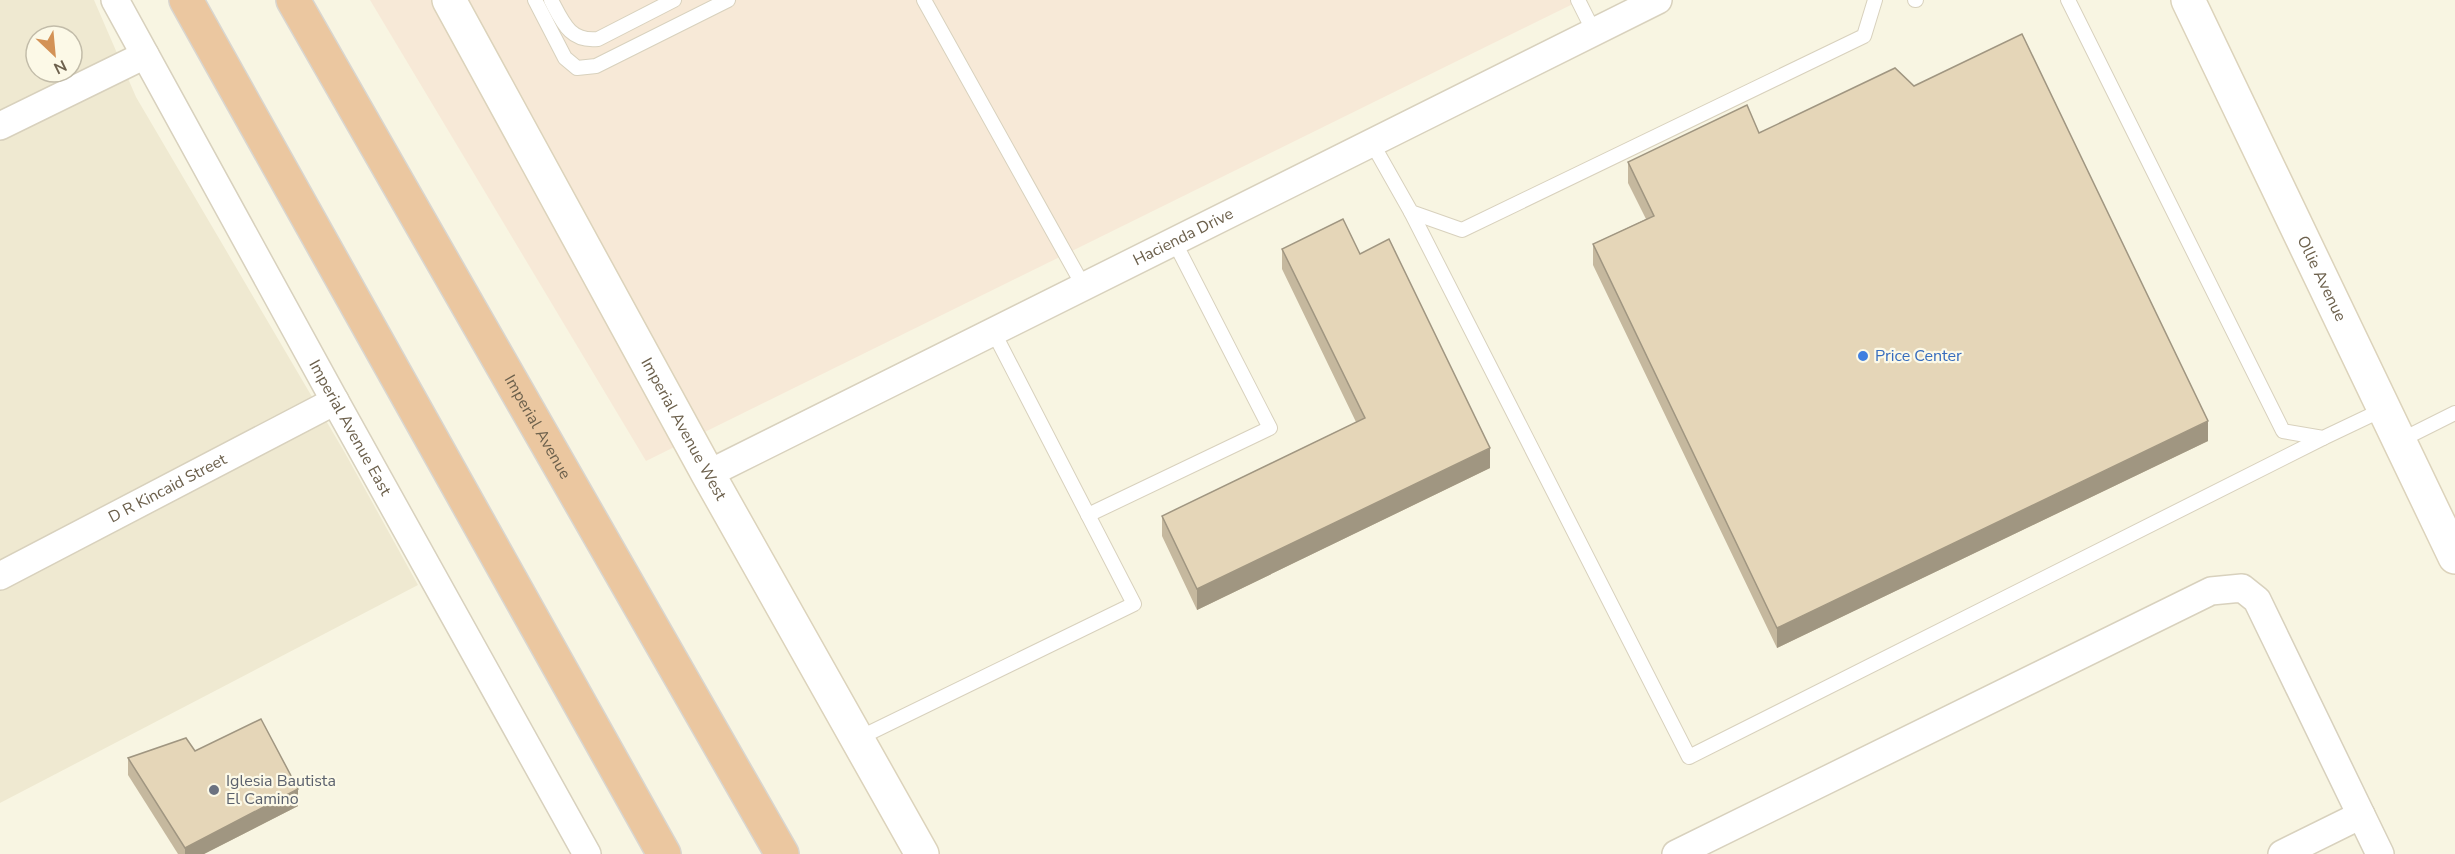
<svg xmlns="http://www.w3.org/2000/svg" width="2455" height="854" font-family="'Nunito Sans',sans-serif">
<rect width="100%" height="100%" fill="#f8f5e2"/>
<!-- residential -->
<path fill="#efe9d1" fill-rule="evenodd" d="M0,0H94L136,97L345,453L418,585L0,803ZM36,36H72V72H36Z"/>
<!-- commercial -->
<path fill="#f7e9d7" d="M370,0H1581L646,461Z"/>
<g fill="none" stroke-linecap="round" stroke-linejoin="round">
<!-- lane casing -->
<g stroke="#d8d1bd" stroke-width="16">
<g id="lane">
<path d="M535,0L565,58L577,68L596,66L728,0"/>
<path d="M551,0C563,23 570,42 598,39L674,0"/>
<path d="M924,0L1084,287"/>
<path d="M1578,0L1594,32"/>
<path d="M1915,0H1916"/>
<path d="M2068,0L2283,431L2323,438L2384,409"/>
<path d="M1372,143L1411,212L1462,230L1864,36L1875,0"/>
<path d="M1411,212L1689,757L2323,438"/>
<path d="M2399,441L2455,413"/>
<path d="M1088,515L1270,428L1174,241"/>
<path d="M857,739L1134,604L993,331"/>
</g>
</g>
<!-- street casing -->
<g stroke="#d8d1bd" stroke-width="30">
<g id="street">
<path id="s1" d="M115,0L335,401L587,854"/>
<path d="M0,126L145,55"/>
<path id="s2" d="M708,474L1658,0"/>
<path id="s3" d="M0,576L335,401"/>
<path d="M1676,854L2211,591L2242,588L2257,600L2380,854"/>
<path d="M2282,854L2361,815"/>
</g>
</g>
<!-- secondary casing -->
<g stroke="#dcd3bb" stroke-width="36">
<g id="secondary">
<path id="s4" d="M449,0L708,474L922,854"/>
<path id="s5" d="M2188,0L2455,557"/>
</g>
</g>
<!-- highway casing -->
<g stroke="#d9d6d0" stroke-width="36">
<g id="highway">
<path d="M186,0L664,854"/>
<path id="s6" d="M293,0L782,854"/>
</g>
</g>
<!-- lane -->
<use href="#lane" stroke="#fff" stroke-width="14"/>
<!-- street -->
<use href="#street" stroke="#fff" stroke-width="27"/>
<!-- secondary -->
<use href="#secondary" stroke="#fff" stroke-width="33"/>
<!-- highway -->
<use href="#highway" stroke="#ebc7a0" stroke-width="33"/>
</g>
<!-- wall -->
<g fill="#c5b89e">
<path d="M1759,133L2208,441L1777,648L1593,265V244L1646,219L1628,183V162Z"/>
<path d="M1282,249L1360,254L1490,468L1197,610L1162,536V516L1356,422L1282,269Z"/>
<path d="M195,751L298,806L204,854H178L128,775V758Z"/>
</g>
<!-- shaded-wall -->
<g fill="#a09681">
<path d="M2208,421V441L1777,648V628Z"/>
<path d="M1490,448V468L1197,610V589Z"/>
<path d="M298,789V806L204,854H185V848Z"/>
</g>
<!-- building -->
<g fill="#e5d6b8" stroke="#a09681" stroke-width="1.5">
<path d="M2022,34L2208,421L1777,628L1593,244L1654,216L1628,162L1747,105L1759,133L1895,68L1914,86Z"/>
<path d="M1343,219L1360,254L1389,239L1490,448L1197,589L1162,516L1365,418L1282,249Z"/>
<path d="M261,719L298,789L185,848L128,758L186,738L195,751Z"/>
</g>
<!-- markers -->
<circle fill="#3f7fe0" stroke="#fcf9e7" stroke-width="2" cx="1863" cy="356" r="6"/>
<circle fill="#6b7280" stroke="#fcf9e7" stroke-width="2" cx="214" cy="790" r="6"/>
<g text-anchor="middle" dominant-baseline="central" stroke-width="4.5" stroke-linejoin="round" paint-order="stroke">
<!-- street labels -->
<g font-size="16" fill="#6c604c" stroke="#fcf9e7">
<text stroke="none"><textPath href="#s2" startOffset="531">Hacienda Drive</textPath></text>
<text stroke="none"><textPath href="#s5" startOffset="309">Ollie Avenue</textPath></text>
<text stroke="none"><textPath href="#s6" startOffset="492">Imperial Avenue</textPath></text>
<text stroke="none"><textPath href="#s1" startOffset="488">Imperial Avenue East</textPath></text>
<text stroke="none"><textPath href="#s4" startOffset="489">Imperial Avenue West</textPath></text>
<text stroke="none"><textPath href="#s3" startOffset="189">D R Kincaid Street</textPath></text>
</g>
<!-- shop labels -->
<g font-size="16" fill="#366cbe" stroke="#fcf9e7" text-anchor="start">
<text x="1875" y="356">Price Center</text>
</g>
<!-- worship labels -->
<g font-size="16" fill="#5b616d" stroke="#fcf9e7" text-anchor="start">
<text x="226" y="781">Iglesia Bautista<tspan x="226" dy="18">El Camino</tspan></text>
</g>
</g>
<!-- north arrow -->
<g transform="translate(54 54) rotate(154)"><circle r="28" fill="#fcf9e7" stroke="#c2bca9" stroke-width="1.5"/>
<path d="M0-4.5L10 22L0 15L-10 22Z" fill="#d39256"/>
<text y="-9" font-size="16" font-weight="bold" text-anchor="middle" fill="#6c604c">N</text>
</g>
</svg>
